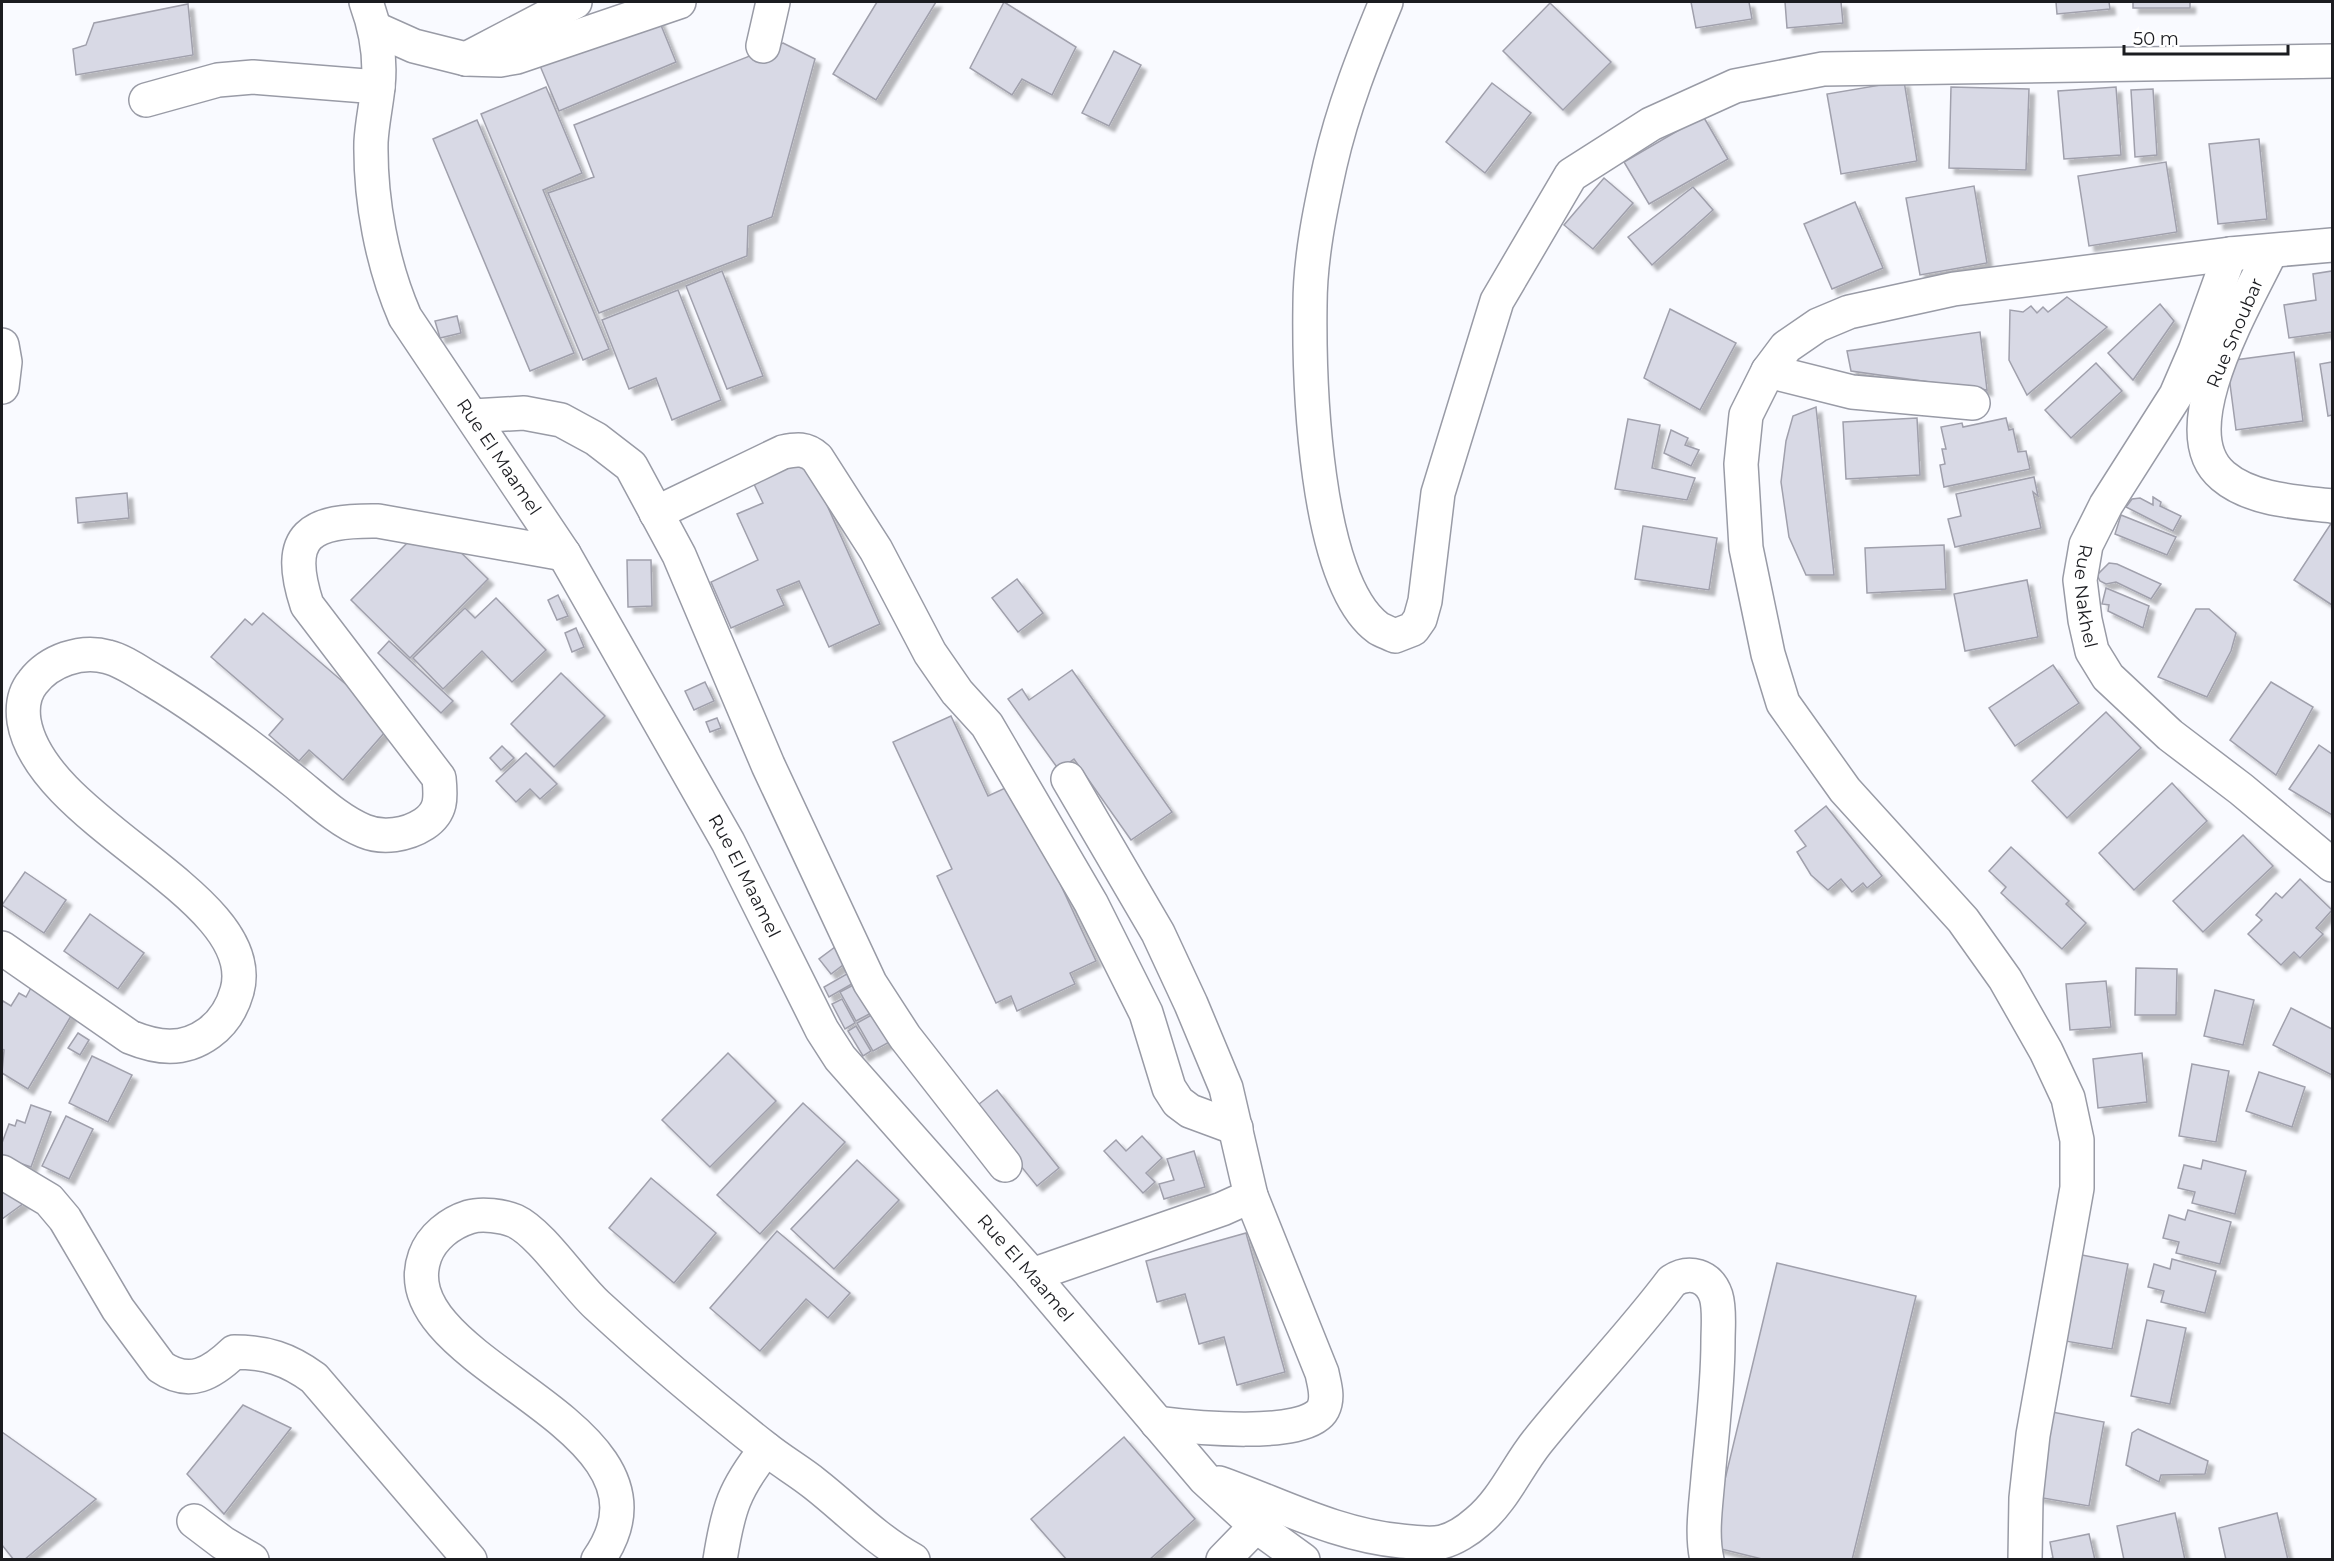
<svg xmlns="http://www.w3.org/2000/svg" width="2334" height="1561" font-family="Montserrat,sans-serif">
<defs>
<filter id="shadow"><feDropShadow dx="5.5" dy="5.5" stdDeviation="1.5" flood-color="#0004"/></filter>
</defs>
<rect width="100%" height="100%" fill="#f9faff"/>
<!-- building -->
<g fill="#d8d9e5" stroke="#a0a0ac" stroke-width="1.5" filter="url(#shadow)">
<path d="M877,2H936L876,100L833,74Z"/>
<path d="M1004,2L1076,47L1052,95L1022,79L1012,95L970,68Z"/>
<path d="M1691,2H1749L1752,19L1696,28Z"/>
<path d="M1785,2H1841L1843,23L1787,28Z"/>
<path d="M2056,2H2109L2110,9L2057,14Z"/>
<rect x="2133" y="2" width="57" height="6"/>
<path d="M1550,3L1611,62L1563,110L1503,51Z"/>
<path d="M188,4L193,55L76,75L73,49L86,45L94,23Z"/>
<path d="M656,13L676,62L559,111L538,61Z"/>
<path d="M783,43L815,59L772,217L748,226L747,256L599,313L548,193L594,177L574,125Z"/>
<path d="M1114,51L1141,65L1109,126L1082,113Z"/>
<path d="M1904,81L1917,161L1841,174L1827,94Z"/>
<path d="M1492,83L1531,113L1485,173L1446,142Z"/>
<path d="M546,87L582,173L543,190L609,349L583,360L481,114Z"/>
<path d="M1951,87L2029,89L2026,170L1949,168Z"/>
<path d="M2116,87L2121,155L2064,159L2058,91Z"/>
<path d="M2153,89L2157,155L2135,157L2131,90Z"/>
<path d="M1703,116L1728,159L1649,204L1624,162Z"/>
<path d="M477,120L574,353L530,371L433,139Z"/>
<path d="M2259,139L2267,219L2218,224L2209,144Z"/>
<path d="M2166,162L2177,232L2089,246L2078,176Z"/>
<path d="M1604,178L1633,203L1593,249L1564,225Z"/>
<path d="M1974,186L1987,263L1920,275L1906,198Z"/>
<path d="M1693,187L1713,210L1652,265L1628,237Z"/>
<path d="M1855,202L1883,268L1832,289L1804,224Z"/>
<path d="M722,271L763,376L727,389L686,286Z"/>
<path d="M2332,271V332L2289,338L2284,305L2316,300L2313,274Z"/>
<path d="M678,290L721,400L672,420L656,378L629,389L602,320Z"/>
<path d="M2067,297L2107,327L2027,395L2009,360L2010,310L2023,312L2031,306L2037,313L2043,307L2048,312Z"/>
<path d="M2160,304L2174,321L2133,380L2108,353Z"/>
<path d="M1670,309L1736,343L1700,410L1644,378Z"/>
<path d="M457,316L461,333L440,338L435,321Z"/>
<path d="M1980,332L1987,390L1851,371L1847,351Z"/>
<path d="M2294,352L2303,421L2236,430L2227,361Z"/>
<path d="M2332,362V415L2328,416L2320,364Z"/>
<path d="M2096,363L2122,391L2071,438L2045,410Z"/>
<path d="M1816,407L1834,575H1806L1789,537L1781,482L1786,441L1793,416Z"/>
<path d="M1917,418L1920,475L1846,479L1843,422Z"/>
<path d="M2006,418L2009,430L2013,429L2018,452L2026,451L2030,469L1944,487L1940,465L1945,464L1942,449H1946L1941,427L1962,423L1963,427Z"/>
<path d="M1628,419L1660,425L1652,468L1695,478L1687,500L1615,489Z"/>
<path d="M1671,430L1688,438L1685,445L1699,450L1691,466L1664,453Z"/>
<path d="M806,458L880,624L829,647L799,581L777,590L784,605L731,628L711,582L758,560L737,514L763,503L753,482Z"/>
<path d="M2034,477L2038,496L2033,492L2041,528L1955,547L1948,519L1961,516L1956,494Z"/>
<path d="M127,493L129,518L78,523L76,498Z"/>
<path d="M2153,497L2161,502L2160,506L2181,516L2173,531L2126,507L2132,499L2140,498L2153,505Z"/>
<path d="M2121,515L2176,537L2167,555L2115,534Z"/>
<path d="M2332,522V605L2294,580Z"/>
<path d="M1643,526L1717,538L1709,590L1635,579Z"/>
<path d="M445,537L488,579L410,658L351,600L412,538Z"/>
<path d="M1944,545L1946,589L1867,593L1865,548Z"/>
<path d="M627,560H651L652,606L628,607Z"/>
<path d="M2109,563L2117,564L2161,584L2151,599L2116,582L2106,584L2100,581L2097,575Z"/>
<path d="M1017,579L1043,613L1018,632L992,598Z"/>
<path d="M2027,580L2038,637L1965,651L1954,594Z"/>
<path d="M2106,588L2149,606L2143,628L2108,611L2109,605L2102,604Z"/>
<path d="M558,595L568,616L557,620L548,600Z"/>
<path d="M496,598L546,650L512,682L482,651L443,689L413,658L465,608L475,618Z"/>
<path d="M2196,609H2209L2236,633L2231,651L2207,697L2158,677Z"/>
<path d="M263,613L392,724L343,780L309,750L299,761L269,735L283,719L211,657L245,619L252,625Z"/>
<path d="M576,628L584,647L572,652L565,633Z"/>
<path d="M389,641L453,701L441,713L378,653Z"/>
<path d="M2053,665L2079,703L2015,746L1989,708Z"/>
<path d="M1072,670L1172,812L1131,840L1074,759L1059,770L1008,699L1022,689L1029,700Z"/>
<path d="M561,673L605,716L554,767L511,724Z"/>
<path d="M705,682L714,701L694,710L685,691Z"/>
<path d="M2271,682L2313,707L2276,775L2230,740Z"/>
<path d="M2106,712L2141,748L2067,818L2032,781Z"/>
<path d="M951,716L988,796L1014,784L1096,961L1070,973L1075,984L1017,1011L1011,996L996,1003L937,876L952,869L893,742Z"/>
<path d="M717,718L721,728L710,732L706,722Z"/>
<path d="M2319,745L2332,754V815L2289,789Z"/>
<path d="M502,746L514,758L501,770L490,758Z"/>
<path d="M526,753L557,784L540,799L530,789L516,802L496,781Z"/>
<path d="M2172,783L2207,821L2134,890L2099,853Z"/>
<path d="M1826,806L1882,876L1867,888L1863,883L1852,892L1841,879L1828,890L1811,875L1797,852L1806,846L1795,831Z"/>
<path d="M2243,835L2273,866L2203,932L2173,901Z"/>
<path d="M2011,847L2069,901L2066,904L2086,923L2062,949L2001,893L2006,887L1989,871Z"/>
<path d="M25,872L66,900L44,933L2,905Z"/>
<path d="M2300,879L2332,910L2316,928L2323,934L2300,958L2294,952L2281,965L2248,934L2262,920L2256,915L2276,893L2282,898Z"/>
<path d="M90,914L144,953L118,989L64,951Z"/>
<path d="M839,944L851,959L831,974L819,959Z"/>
<path d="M2136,968L2177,969L2176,1015H2135Z"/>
<path d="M852,971L857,981L829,997L824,987Z"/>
<path d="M2106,981L2111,1027L2070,1030L2066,984Z"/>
<path d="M859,982L875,1011L856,1021L840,992Z"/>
<path d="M32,986L74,1011L28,1089L2,1073L4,1050L2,1049V1004L3,1001L11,1006L19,993L26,997Z"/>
<path d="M2215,990L2254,1000L2243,1045L2204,1036Z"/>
<path d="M842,999L855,1023L845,1029L832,1004Z"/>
<path d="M2291,1008L2332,1029V1075L2273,1045Z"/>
<path d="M877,1012L893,1040L873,1051L857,1023Z"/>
<path d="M856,1026L871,1051L863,1056L848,1031Z"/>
<path d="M78,1033L89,1040L80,1055L68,1048Z"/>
<path d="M728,1053L776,1101L710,1167L662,1120Z"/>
<path d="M2142,1053L2147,1102L2098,1108L2093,1059Z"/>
<path d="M92,1056L132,1075L108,1122L69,1103Z"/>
<path d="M2192,1064L2229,1071L2216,1142L2179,1136Z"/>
<path d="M2259,1072L2305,1087L2292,1127L2246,1111Z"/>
<path d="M997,1090L1059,1168L1037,1186L974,1108Z"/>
<path d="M803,1103L845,1142L760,1234L717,1195Z"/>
<path d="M31,1105L51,1112L31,1167L2,1157V1143L9,1124L15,1126L17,1120L25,1123Z"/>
<path d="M66,1116L93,1129L69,1179L42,1166Z"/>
<path d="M1142,1136L1162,1158L1146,1173L1155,1182L1143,1193L1104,1151L1116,1140L1126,1151Z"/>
<path d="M1194,1151L1205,1187L1164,1199L1159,1184L1174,1180L1167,1159Z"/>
<path d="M857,1160L899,1200L834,1269L791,1229Z"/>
<path d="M2203,1160L2246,1171L2235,1214L2192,1203L2195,1192L2178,1188L2184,1165L2201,1169Z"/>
<path d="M651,1178L716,1233L674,1283L609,1228Z"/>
<path d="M2,1188L24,1203L2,1219Z"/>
<path d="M2188,1210L2231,1222L2220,1264L2176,1253L2179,1242L2163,1238L2169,1215L2185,1220Z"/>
<path d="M777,1231L850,1293L828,1318L806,1299L760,1351L710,1308Z"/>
<path d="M1246,1233L1285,1372L1237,1385L1224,1337L1199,1344L1185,1294L1157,1302L1146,1261Z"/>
<path d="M2082,1255L2128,1264L2112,1349L2065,1341Z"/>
<path d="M2172,1259L2216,1271L2205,1313L2161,1302L2164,1291L2148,1287L2154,1264L2170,1269Z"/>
<path d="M1777,1263L1916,1296L1852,1560H1766L1709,1546Z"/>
<path d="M2147,1320L2186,1328L2170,1404L2131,1396Z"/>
<path d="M243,1405L291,1428L224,1514L187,1474Z"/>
<path d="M2052,1412L2104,1422L2089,1506L2037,1497Z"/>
<path d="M2138,1429L2208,1461L2205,1474L2161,1475L2159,1482L2126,1465L2132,1433Z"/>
<path d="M2,1432L96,1499L24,1560H14L2,1545Z"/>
<path d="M1124,1437L1195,1519L1149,1560H1067L1031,1519Z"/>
<path d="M2175,1513L2185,1560H2124L2117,1526Z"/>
<path d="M2277,1513L2288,1560H2226L2219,1528Z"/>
<path d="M2089,1534L2095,1560H2045L2053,1558L2050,1542Z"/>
</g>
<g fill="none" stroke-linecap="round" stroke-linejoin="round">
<!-- minor casing -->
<g stroke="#999ba6" stroke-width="36">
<g id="minor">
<path id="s1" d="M366,2C376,29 381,58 378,87C376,106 372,123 371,142C370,200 382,264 405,317L564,554L728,842L822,1030L840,1058L1032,1275L1205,1479L1256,1526L1303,1560"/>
<path d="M1386,2C1364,55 1343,108 1330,165C1320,210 1310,259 1310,305C1309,379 1314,581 1378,628C1383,631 1389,633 1395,636L1413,629L1420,619L1425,601L1438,493L1497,301L1571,175L1651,124L1735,86L1823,69L2332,61"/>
<path d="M376,29L414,46L466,59L575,2"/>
<path d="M763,46L773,2"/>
<path d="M466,59L500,60L517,57L679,2"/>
<path d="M146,100L218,80L253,77L378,87"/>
<path d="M2271,251C2248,300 2168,431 2223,476C2251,500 2297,502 2332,506"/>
<path id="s2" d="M2230,254L2195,351L2176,395L2106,505L2086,545L2080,580L2085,620L2092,651L2108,677L2170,735L2241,789L2332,865"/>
<path d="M2,345L5,362L2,387"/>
<path d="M1768,371L1852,392L1973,403"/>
<path d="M473,416L524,413L561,420L596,439L631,466L679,555L768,765L870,983L905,1037L1005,1165"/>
<path d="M656,513L783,452C797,449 806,448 817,458L876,550L930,653L957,692L987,725L1091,903L1146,1013L1169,1088L1178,1102L1190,1111L1236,1128"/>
<path d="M2,948L130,1037C157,1048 183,1052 209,1033C224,1022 232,1009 237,991C263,897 41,824 24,721C22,707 23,694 33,682C49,661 81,649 108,657C124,661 140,673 154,681C204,711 250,746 295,782C316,799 339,821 364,831C383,839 407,835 424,824C442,812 441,798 439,778L307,605C284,534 310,520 378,521L564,554"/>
<path d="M2,1172L49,1200L65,1219L118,1309L161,1367C190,1387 212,1373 234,1352C266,1352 288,1359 314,1378L470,1560"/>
<path d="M1032,1275L1222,1209L1251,1196L1226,1088L1191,1004L1158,933L1068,779"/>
<path d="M1157,1423C1188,1427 1307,1440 1323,1409C1329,1397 1324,1384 1322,1373L1251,1196"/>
<path d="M1219,1483C1279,1504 1336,1535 1401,1541C1414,1542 1429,1545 1442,1542C1454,1539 1468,1530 1477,1522C1503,1501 1517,1467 1537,1442C1581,1387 1630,1337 1672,1281C1689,1270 1709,1275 1716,1296C1720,1309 1718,1327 1718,1341C1718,1387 1712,1432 1708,1478C1706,1504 1701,1534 1707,1560"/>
<path d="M194,1521L223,1543L252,1560"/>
<path d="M598,1560C695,1422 385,1367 425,1256C432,1237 450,1223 469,1217C482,1213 503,1216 515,1221C541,1233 574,1284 597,1305C651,1355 708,1403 765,1448C781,1461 799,1471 815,1484C847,1509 876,1540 913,1560"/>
<path d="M720,1560C728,1509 734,1489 766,1449"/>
<path d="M1223,1560L1256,1526"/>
<path d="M2025,1560L2026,1498L2033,1435L2077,1188V1140L2068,1098L2046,1051L2005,979L1963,920L1845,790L1783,703L1768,654L1746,548L1741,464L1746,415L1768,371L1786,347L1818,325L1849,312L1954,289L2230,254L2332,245"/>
</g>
</g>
<!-- minor -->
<use href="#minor" stroke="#fff" stroke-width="33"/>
</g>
<g text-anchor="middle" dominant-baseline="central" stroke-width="5" stroke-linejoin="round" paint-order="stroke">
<!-- street labels -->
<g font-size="18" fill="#1b1c20" stroke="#fff">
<text transform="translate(2235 333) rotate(-67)">Rue Snoubar</text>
<text stroke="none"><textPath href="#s1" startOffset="490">Rue El Maamel</textPath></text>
<text stroke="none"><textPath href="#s2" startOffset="378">Rue Nakhel</textPath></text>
<text stroke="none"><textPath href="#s1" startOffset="976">Rue El Maamel</textPath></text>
<text stroke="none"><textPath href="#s1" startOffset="1462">Rue El Maamel</textPath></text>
</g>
</g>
<!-- border -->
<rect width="2334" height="1561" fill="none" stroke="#1b1c20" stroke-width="6"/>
<!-- scale -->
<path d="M2124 45v9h164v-9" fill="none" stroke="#1b1c20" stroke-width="3"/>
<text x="2133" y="45" font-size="18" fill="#1b1c20" stroke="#ffffff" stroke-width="4.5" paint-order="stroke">50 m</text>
</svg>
